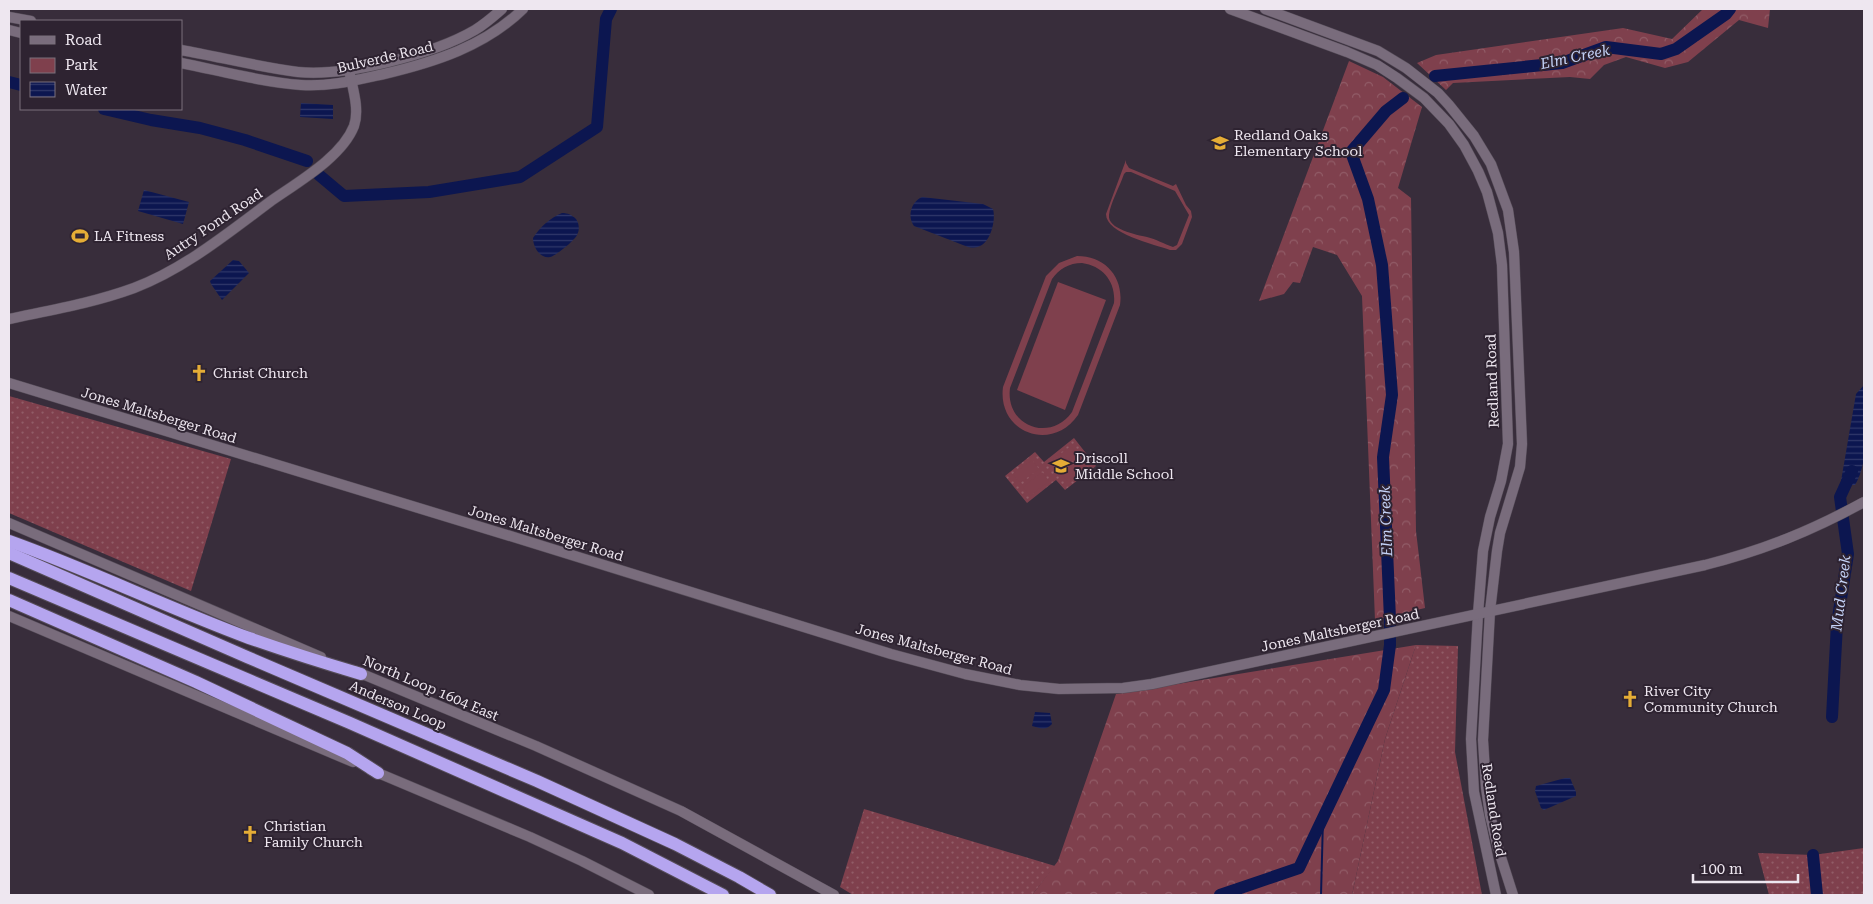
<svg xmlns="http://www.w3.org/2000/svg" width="1873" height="904" font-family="'Roboto Serif',serif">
<defs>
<pattern id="green-dots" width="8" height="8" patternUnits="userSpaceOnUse" patternTransform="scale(1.25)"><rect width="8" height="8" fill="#7f404d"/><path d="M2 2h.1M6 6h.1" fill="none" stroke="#915c67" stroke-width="1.8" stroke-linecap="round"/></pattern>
<pattern id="forest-crowns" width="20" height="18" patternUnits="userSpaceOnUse" patternTransform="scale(1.25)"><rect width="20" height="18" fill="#7f404d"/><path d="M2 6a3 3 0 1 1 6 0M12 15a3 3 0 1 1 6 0" fill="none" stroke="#915c67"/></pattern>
<pattern id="water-rules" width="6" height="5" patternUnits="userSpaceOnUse" patternTransform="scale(1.25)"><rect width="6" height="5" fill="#0c1650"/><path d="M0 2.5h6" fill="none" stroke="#30386a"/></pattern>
</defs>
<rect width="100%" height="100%" fill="#382d3b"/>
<!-- green -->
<g fill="url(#green-dots)">
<path d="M9,396L231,459L191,591L9,513Z"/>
<path d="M1074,438L1096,466L1065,490L1056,480L1027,503L1005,476L1035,452L1044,462Z"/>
<path d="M1416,645L1458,646L1455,752L1482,895H1352L1385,739Z"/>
<path d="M864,809L1055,866L1032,895H853L840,887Z"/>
<path d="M1864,848V895H1769L1758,853L1813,855Z"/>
</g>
<!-- forest -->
<g fill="url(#forest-crowns)">
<path d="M1703,9H1770L1768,28L1739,20L1688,62L1665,68L1626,57L1604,65L1590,79L1570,77L1453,83L1446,90L1417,63L1436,55L1623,28L1672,39Z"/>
<path d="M1349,61L1383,77L1422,107L1398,188L1411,198L1416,531L1425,608L1375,620L1362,296L1337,255L1313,247L1300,283L1293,282L1284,294L1259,301Z"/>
<path d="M1416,645L1385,739L1352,895H1032L1058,861L1116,694Z"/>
</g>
<!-- pitch -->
<g fill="#7f404d" fill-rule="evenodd">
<path d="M1126,160V163L1129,168L1173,186L1176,184L1186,205L1191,211L1192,217L1182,244L1176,250H1170C1154,244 1106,234 1106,214ZM1126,172H1131L1175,191L1189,215L1177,245L1173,247C1164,244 1156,239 1147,237C1137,235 1107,229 1109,215C1110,204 1120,186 1124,174Z"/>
<path d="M1077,256C1105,256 1124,277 1120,305L1078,415C1052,453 997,433 1003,387L1046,276L1059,263ZM1082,263C1103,266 1116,282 1114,303L1072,412C1050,443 1005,426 1010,388L1052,279C1059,269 1069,263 1082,263Z"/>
<path d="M1058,282L1106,300L1065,410L1017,390Z"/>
<path d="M1071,446L1078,455L1058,470L1051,461Z"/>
<path d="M1080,458L1087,467L1068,482L1061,473Z"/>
<path d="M1032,460L1039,469L1020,483L1013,474Z"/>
<path d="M1042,472L1049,481L1030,496L1023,487Z"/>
</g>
<!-- water -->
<g fill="url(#water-rules)">
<path d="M301,103L333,105V119L300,117Z"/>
<path d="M144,190L189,202L183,224L138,211Z"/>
<path d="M922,197L983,204L993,209C996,220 991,241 980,246C976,248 972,248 968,247L914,226C907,216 911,202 922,197Z"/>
<path d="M562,213C568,213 572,215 576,219C579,223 580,230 577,235C575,240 556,256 550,257C540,259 533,247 533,238C540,227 550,218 562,213Z"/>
<path d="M233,260L239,261L249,273L222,300L211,284L210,281Z"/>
<path d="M1864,385C1864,415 1871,459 1855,485H1841V481L1856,394Z"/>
<path d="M1035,712L1050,713L1052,724C1046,731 1039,728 1032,726Z"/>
<path d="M1565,778H1570L1576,792V796L1544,810L1541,808L1535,791L1536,786Z"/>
</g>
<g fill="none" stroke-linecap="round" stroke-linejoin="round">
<!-- stream -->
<path stroke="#0c1650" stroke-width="2" d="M1321,895L1323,819"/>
<!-- river -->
<g stroke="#0c1650" stroke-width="12">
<path d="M1435,76L1562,63L1606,47L1661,54L1676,49L1726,14L1730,9"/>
<path d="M9,82L21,85"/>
<path d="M104,109L151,120L200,128L245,140L307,161"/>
<path d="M319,175L344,196L429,192L520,177L597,127L606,19L611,9"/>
<path d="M1832,717L1837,624L1848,554L1840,497L1852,471"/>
<path d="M1813,855L1817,895"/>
<path d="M1220,895L1299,868L1384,690L1390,645V619L1383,457L1392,395L1382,265L1368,199L1351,152L1386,111L1403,98"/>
</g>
<!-- secondary casing -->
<g stroke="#554c58" stroke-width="11">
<g id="secondary">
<path d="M1230,9L1347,52L1377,65L1397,78L1424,98L1449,124L1464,145L1478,171L1487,192L1498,233L1502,265L1508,444L1501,481L1490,517L1483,551L1478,614L1471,739L1474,792L1496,895"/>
<path d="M1265,9L1378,51L1406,68L1438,93L1449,105L1474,136L1491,164L1508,210L1514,252L1522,444L1520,467L1500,533L1497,551L1490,611L1483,740L1486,788L1490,815L1498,848L1513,895"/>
<path d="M9,17L31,21"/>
<path d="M9,30L21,33"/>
<path d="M181,50C220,57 259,67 298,72C345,77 434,54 475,30C485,24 494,16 502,9"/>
<path d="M181,63C221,71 261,82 301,85C330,87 356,80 384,74C435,62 485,46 523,9"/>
<path d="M9,319C51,310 93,303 134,288C184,269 228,233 271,201C298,182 342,157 354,126C360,109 352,86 349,70"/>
<path d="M9,383L520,539L891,654L965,674L1020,685L1059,689L1123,688L1152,684L1705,565C1764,550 1811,531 1864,502"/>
<path d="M9,523L321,657"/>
<path d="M9,616L353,762"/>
<path d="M355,671L536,746L681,811L834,895"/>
<path d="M371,770L530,837L582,861L649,895"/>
</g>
</g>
<!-- highway casing -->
<g stroke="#554c58" stroke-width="14">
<g id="highway">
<path d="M9,541C90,570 168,608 249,638C286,651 324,663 361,674"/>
<path d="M9,553L247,657L537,781L675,844L739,877L770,895"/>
<path d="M9,578L350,723L622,843L723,895"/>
<path d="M9,600L196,682L347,753L378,773"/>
</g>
</g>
<!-- secondary -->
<use href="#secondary" stroke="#796c7c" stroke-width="10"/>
<!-- highway -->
<use href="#highway" stroke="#b5a5ef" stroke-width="12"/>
</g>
<!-- icons -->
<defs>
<g id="school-bare" transform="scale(1.35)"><path d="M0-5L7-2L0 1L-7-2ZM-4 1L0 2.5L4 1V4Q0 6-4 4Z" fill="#e5ad36" stroke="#2e2331" stroke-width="2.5" paint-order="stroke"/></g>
<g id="stadium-bare" transform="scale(1.35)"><path d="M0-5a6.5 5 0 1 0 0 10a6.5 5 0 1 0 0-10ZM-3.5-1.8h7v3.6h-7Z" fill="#e5ad36" stroke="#2e2331" stroke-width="2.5" paint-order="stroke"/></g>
<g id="church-bare" transform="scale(1.35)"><path d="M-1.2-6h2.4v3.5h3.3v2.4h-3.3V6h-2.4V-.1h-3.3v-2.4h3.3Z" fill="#e5ad36" stroke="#2e2331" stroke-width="2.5" paint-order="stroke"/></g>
</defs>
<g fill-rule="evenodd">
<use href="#school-bare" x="1220" y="143"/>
<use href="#stadium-bare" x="80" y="236"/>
<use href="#church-bare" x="199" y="373"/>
<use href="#school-bare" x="1061" y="466"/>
<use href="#church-bare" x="1630" y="699"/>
<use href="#church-bare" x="250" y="834"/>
</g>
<g text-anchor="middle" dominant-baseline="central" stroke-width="4" stroke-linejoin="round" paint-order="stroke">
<!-- street labels -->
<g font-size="14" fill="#eee7f0" stroke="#2e2331">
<text transform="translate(385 57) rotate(-13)">Bulverde Road</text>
<text transform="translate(213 224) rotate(-34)">Autry Pond Road</text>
<text transform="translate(1492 381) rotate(-92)">Redland Road</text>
<text transform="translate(159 415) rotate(17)">Jones Maltsberger Road</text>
<text transform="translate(546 533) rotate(17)">Jones Maltsberger Road</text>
<text transform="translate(1340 630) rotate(-12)">Jones Maltsberger Road</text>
<text transform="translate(934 649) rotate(15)">Jones Maltsberger Road</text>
<text transform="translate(431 688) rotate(23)">North Loop 1604 East</text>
<text transform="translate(398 705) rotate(23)">Anderson Loop</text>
<text transform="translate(1494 810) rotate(81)">Redland Road</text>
</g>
<!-- poi labels -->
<g font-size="14" fill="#eee7f0" stroke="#2e2331" text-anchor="start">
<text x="1234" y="135">Redland Oaks<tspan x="1234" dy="16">Elementary School</tspan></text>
<text x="94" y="236">LA Fitness</text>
<text x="213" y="373">Christ Church</text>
<text x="1075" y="458">Driscoll<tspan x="1075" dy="16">Middle School</tspan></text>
<text x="1644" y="691">River City<tspan x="1644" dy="16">Community Church</tspan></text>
<text x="264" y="826">Christian<tspan x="264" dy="16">Family Church</tspan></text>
</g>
<!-- water labels -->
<g font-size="15" font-style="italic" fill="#c4d2f7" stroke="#2e2331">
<text transform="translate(1575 57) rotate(-12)">Elm Creek</text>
<text transform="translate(1386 521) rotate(-92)">Elm Creek</text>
<text transform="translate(1841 593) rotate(-83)">Mud Creek</text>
</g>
</g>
<!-- border -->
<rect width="1873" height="904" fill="none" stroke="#eee7f0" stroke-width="20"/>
<!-- legend -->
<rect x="20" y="20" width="162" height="90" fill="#2e2331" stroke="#7b717d"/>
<rect x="30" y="36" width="25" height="8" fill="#796c7c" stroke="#7b717d"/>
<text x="65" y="45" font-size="15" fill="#eee7f0">Road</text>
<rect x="30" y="58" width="25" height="15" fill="#7f404d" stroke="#7b717d"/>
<text x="65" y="70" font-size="15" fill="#eee7f0">Park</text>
<rect x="30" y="82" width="25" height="15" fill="url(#water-rules)" stroke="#7b717d"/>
<text x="65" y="95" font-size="15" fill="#eee7f0">Water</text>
<!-- scale -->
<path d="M1693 874v8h105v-8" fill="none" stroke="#eee7f0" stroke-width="2.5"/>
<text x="1700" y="874" font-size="15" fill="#eee7f0" stroke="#2e2331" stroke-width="4" paint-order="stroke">100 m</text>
</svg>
